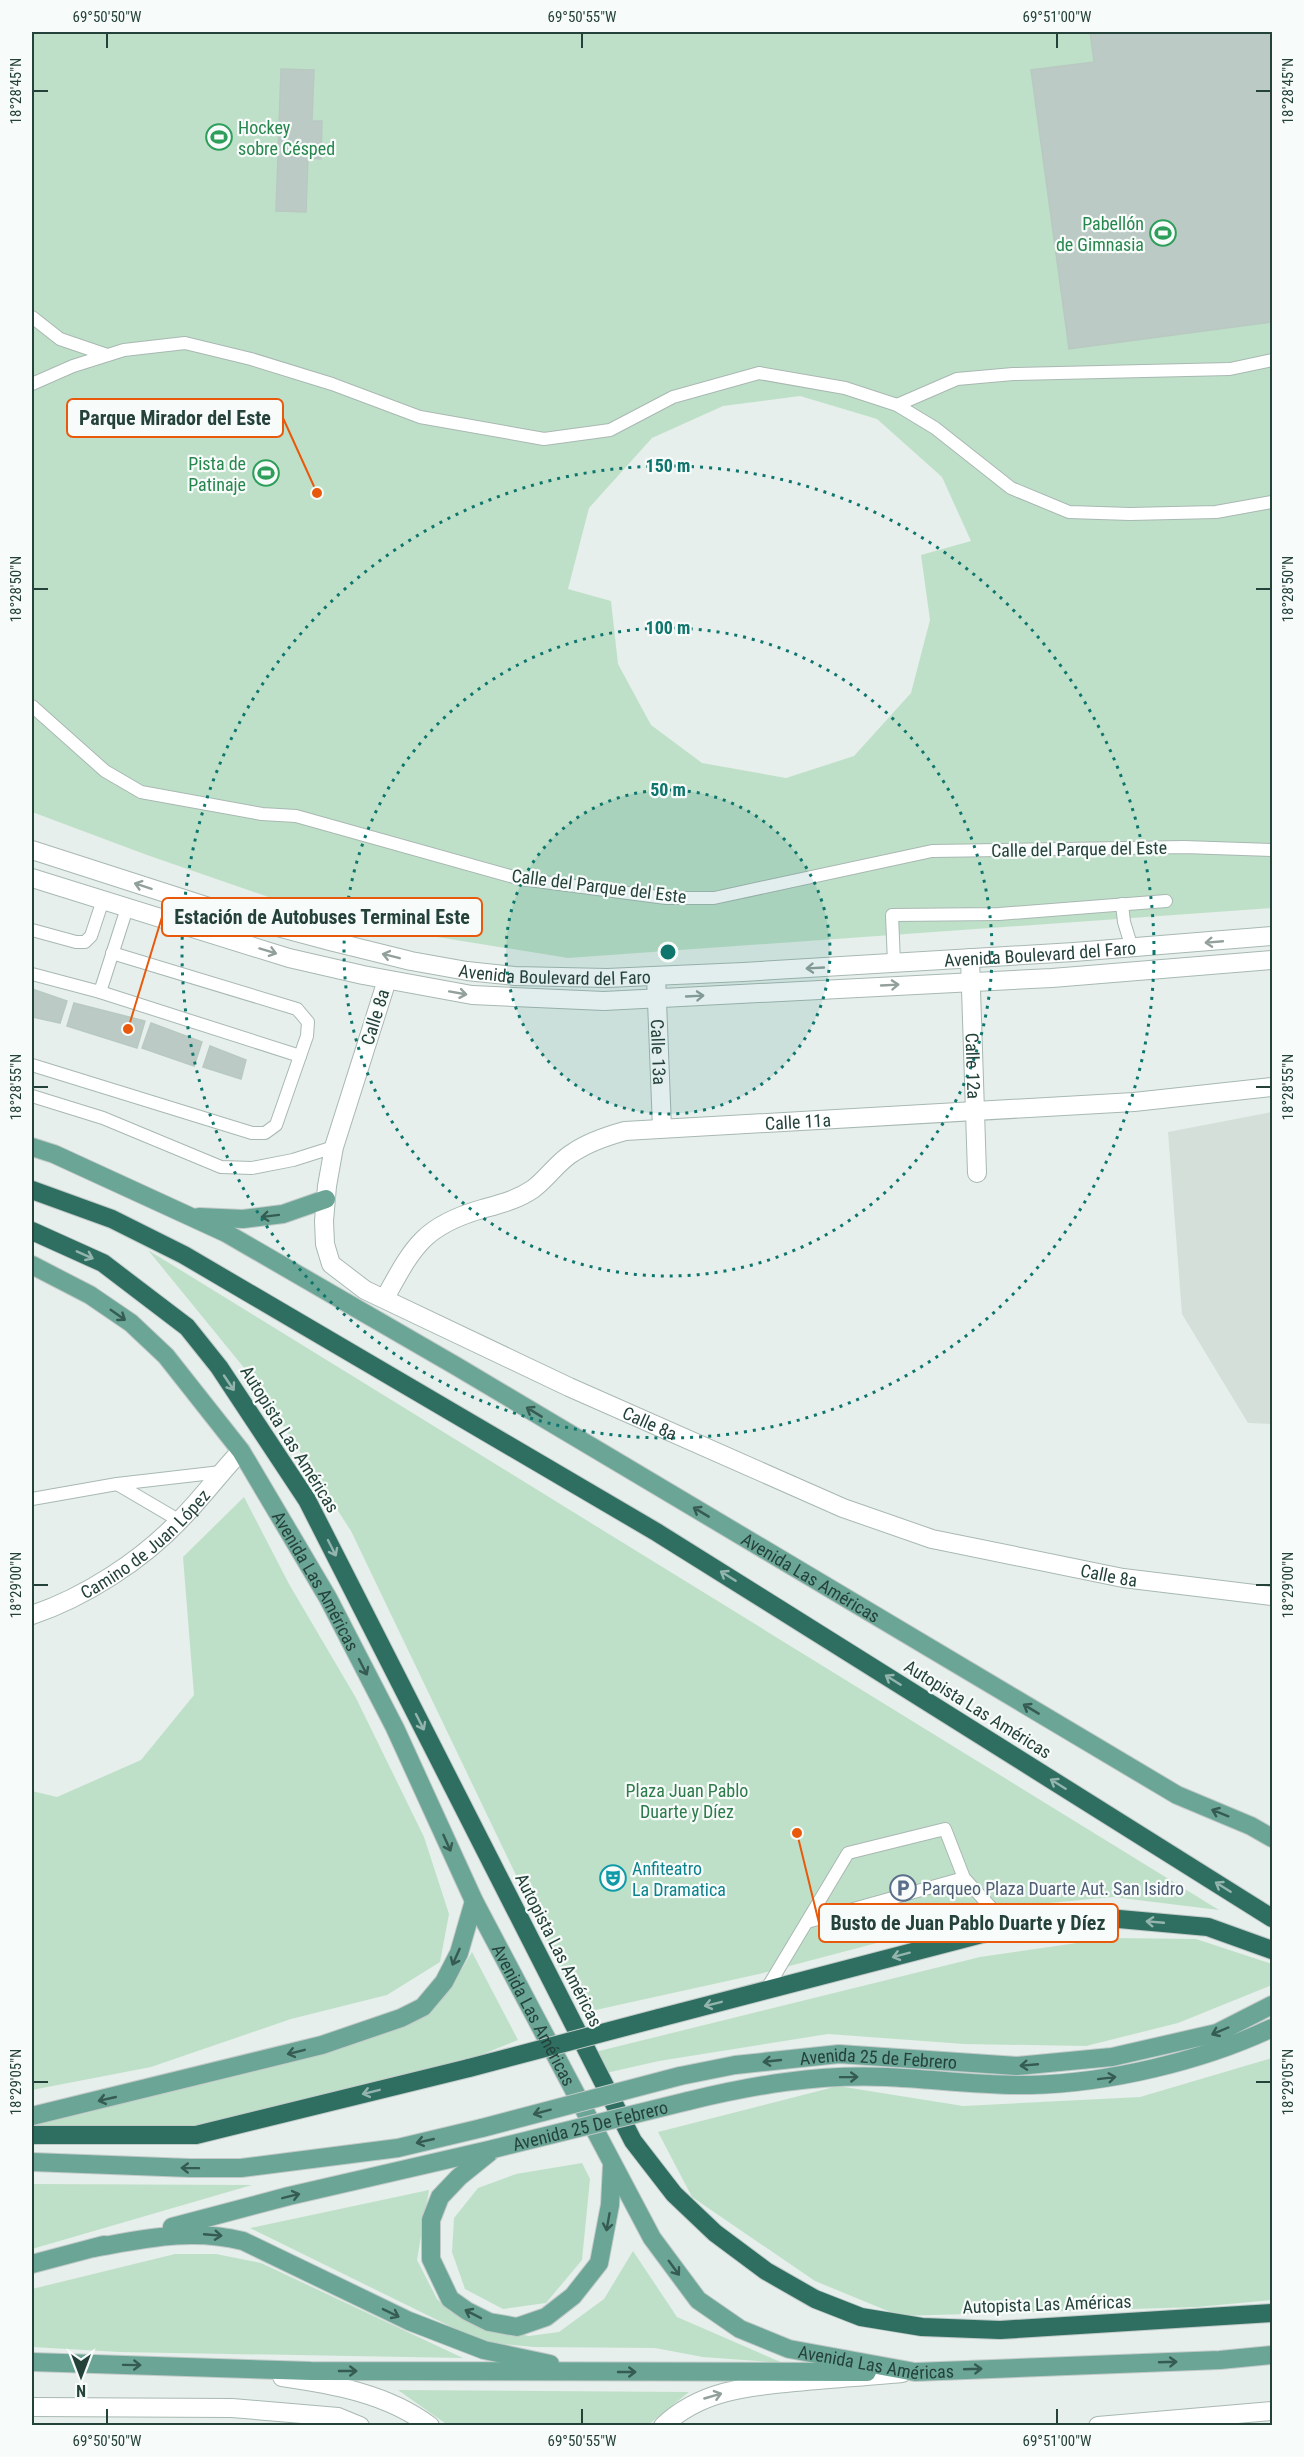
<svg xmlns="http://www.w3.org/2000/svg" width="1304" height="2457" font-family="'Roboto Condensed',sans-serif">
<rect width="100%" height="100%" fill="#e6efeb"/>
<!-- built -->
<path fill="#d4dfda" d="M1272,1112V1424L1248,1423L1182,1314L1168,1132Z"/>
<!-- green -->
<g fill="#bfe0c8" fill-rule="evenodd">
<path d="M32,32H1272V908L568,958L338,921L147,855L32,812ZM800,396L877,419L942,477L971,541L921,555L930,620L911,693L854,756L786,778L702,763L651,725L618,664L611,601L568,589L589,508L652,438L723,406Z"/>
<path d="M148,1250L1219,1910L1113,1897L1017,1906L759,1974L582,2013L351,1531L254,1380Z"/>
<path d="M244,1497L289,1584L356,1698L424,1837L449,1914L440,1962L387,1995L291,2019L151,2067L32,2090V1791L57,1797L141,1760L194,1695L183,1557Z"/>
<path d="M1112,1938L1196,1939L1272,1964V1985L1178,2023L1086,2046L964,2044L828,2034L659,2061L606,2073L595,2052L980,1957Z"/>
<path d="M472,1952L518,2040L468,2060L371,2085L188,2127L32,2130V2123L82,2114L386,2032L424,2016L448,1992Z"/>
<path d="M1272,2058V2300L1197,2307L900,2316L815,2281L692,2197L658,2132L838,2086L963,2106L1140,2097Z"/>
<path d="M582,2163L590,2179L582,2260L546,2303L503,2309L465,2289L452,2252L454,2218L478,2188L516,2174Z"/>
<path d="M32,2184L252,2185L32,2249Z"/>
<path d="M429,2190L417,2260L437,2299L451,2312L480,2326L529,2336L559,2332L604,2299L633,2251L677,2317L783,2363L703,2357L655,2348L534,2347L482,2342L250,2228Z"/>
<path d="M175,2254H216L261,2263L463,2358L120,2352L32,2347V2289Z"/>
<path d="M398,2390L689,2392L648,2425L449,2426Z"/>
</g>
<!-- building -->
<g fill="#bbcac4" stroke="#b8c9c2" stroke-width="1.5">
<path d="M1090,32H1272V322L1069,349L1031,70L1094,62Z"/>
<path d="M281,69L314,70L312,121H322L321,159L308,158L306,212L276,211Z"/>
<path d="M32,989L67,1001L60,1023L32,1017Z"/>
<path d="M74,1003L145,1021L137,1048L67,1026Z"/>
<path d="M151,1023L202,1042L194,1066L142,1048Z"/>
<path d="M210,1046L246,1060L241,1079L203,1067Z"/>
</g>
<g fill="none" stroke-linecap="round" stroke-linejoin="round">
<!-- service casing -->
<g stroke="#a8b8b2" stroke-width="14">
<g id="service">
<path d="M32,317L60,339L107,355"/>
<path d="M32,384L73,366L124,350L185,343L251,359L332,384L420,417L544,439L610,430L673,397L759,373L845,388L897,405L935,428L1011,488L1069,512L1130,514L1216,512L1272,502"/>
<path d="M897,405L957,379L1013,374L1230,369L1272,360"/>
<path d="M32,706L105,771L141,792L262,814L296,816L521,879L666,898H714L932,851L1184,847L1272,850"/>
<path d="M1122,904L1124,922L1132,948"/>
<path d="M32,930L76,942H85L91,936L103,900"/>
<path d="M894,963L892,915L999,914L1166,901"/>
<path d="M32,974L100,992L300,1056"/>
<path d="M100,992L127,908"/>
<path d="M32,1065L252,1133H265L276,1125L307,1036L308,1022L297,1009L112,953"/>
<path d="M32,1096L103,1118L221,1167L252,1168L293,1160L334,1147"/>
<path d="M117,1484L180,1521"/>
<path d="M32,1499L117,1484L221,1472"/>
<path d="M807,1922L964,1878"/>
<path d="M766,1990L848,1853L945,1829L964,1878L1009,1927"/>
</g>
</g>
<!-- minor casing -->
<g stroke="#a8b8b2" stroke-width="20">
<g id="minor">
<path id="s1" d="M970,958L977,1173"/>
<path id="s2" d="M656,976L662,1128"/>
<path id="s3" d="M387,980L334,1147L327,1186L324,1221L325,1244L331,1264L365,1290L569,1387L843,1508L932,1539L1123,1578L1272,1596"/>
<path id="s4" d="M385,1298C413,1247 423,1226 482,1209C500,1204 517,1200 533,1189C548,1178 558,1161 574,1152C589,1142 607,1136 625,1131L1134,1102L1272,1087"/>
<path id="s5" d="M32,1615C85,1597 141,1561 180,1520C202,1498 220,1473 241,1451"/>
<path d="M32,2407L232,2408L338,2417L360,2426"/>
<path d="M1098,2426L1272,2411"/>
</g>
</g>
<!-- tertiary casing -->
<g stroke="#a8b8b2" stroke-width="20">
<g id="tertiary">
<path id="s6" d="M32,850L237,916L330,941L411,961L467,971L515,976L607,978L743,972L1074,952L1272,936"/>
<path d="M32,878L289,958L363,975L472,995L604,1001L1052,978L1272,960"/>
<path d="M282,2377C332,2384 388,2394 430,2426"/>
<path d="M663,2426C703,2388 754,2386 806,2381C838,2378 870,2376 902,2373"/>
</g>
</g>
<!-- primary casing -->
<g stroke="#c2cac8" stroke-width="20">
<g id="primary">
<path id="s7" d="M32,1147L54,1154L226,1233L456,1366L1177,1795L1251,1826L1272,1838"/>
<path d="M199,1217L243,1219L283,1214L326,1199"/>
<path id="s8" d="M32,1265L90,1295L131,1323L166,1356L241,1451L328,1598L395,1728L474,1901L652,2238L698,2300L740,2329L789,2349L915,2372L1220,2360L1272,2355"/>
<path id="s9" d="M680,2076L735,2065L839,2054L1017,2066L1112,2057L1217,2033L1272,2005"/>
<path d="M688,2101C754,2085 818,2074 886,2077C934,2079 983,2086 1031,2085C1109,2083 1202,2061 1272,2028"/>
<path d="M32,2116L322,2045L401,2018L423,2007L444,1982L459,1953L474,1901"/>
<path d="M490,2152L459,2177L440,2197L431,2220V2259L450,2299L467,2311L489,2322L517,2327L546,2317L573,2296L599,2263L610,2205L612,2165"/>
<path d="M32,2162L190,2168H241L398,2148L482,2128"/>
<path d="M172,2227L289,2196L493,2149"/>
<path d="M93,2248C145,2239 190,2228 243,2241L409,2321L484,2350L550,2364"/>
<path d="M32,2264L104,2245"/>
<path d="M32,2362L311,2371L867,2372"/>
</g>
</g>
<!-- motorway casing -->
<g stroke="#c2cac8" stroke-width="20">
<g id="motorway">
<path d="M32,1190L112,1219L184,1255L658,1533L1272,1918"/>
<path d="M32,1231L103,1263L187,1327L219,1367L307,1500L633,2141L674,2194L715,2233L766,2271L815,2299L861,2317L922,2327L1000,2330L1272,2313"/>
<path d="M659,2018L1009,1927L1119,1919L1208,1927L1272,1950"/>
<path d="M32,2135H196L469,2068"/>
</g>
</g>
<!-- service -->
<use href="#service" stroke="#fff" stroke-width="12"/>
<!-- minor -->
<use href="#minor" stroke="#fff" stroke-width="18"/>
<!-- tertiary -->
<use href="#tertiary" stroke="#fff" stroke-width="18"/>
<!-- primary -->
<use href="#primary" stroke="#6aa596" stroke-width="18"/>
<!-- motorway -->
<use href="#motorway" stroke="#2f6f62" stroke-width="18"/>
<!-- primary-bridge casing -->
<g stroke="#c2cac8" stroke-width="20" stroke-linecap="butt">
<g id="primary-bridge">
<path d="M482,2128L680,2076"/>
<path id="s10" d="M493,2149L688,2101"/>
</g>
</g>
<!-- motorway-bridge casing -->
<g stroke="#c2cac8" stroke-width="20" stroke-linecap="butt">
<path id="motorway-bridge" d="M469,2068L659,2018"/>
</g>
<!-- primary-bridge -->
<use href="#primary-bridge" stroke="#6aa596" stroke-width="18"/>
<!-- motorway-bridge -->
<use href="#motorway-bridge" stroke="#2f6f62" stroke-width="18"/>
</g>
<!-- one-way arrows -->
<defs><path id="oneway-shaft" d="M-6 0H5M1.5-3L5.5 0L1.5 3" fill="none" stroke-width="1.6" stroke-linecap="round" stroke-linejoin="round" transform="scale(1.5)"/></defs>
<g stroke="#92a09c">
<use href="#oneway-shaft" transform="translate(143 886) rotate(-162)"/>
<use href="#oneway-shaft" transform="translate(1214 942) rotate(175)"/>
<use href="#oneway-shaft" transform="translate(268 951) rotate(17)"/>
<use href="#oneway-shaft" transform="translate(391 956) rotate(-166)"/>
<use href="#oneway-shaft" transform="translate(815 968) rotate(177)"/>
<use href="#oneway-shaft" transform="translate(890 985) rotate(-3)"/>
<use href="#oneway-shaft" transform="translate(458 993) rotate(10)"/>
<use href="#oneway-shaft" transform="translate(695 996) rotate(-3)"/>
<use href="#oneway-shaft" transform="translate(713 2396) rotate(-16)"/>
</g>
<g stroke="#365b51">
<use href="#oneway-shaft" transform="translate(270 1216) rotate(173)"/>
<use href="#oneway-shaft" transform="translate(118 1315) rotate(35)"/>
<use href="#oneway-shaft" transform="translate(534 1412) rotate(-149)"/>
<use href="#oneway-shaft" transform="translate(701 1512) rotate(-149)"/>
<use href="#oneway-shaft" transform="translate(363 1667) rotate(63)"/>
<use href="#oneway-shaft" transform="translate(1031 1709) rotate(-149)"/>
<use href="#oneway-shaft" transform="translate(1220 1813) rotate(-158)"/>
<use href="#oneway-shaft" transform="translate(447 1843) rotate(66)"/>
<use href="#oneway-shaft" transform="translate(456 1957) rotate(114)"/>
<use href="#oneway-shaft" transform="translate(1220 2031) rotate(157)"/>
<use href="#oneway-shaft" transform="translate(296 2052) rotate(166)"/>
<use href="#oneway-shaft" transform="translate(772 2061) rotate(174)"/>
<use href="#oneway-shaft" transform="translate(1029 2065) rotate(175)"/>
<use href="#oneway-shaft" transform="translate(849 2077) rotate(-1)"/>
<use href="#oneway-shaft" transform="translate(1107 2078) rotate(-7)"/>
<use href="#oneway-shaft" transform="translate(107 2099) rotate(167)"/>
<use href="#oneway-shaft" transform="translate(542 2112) rotate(165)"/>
<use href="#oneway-shaft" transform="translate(425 2141) rotate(167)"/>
<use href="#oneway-shaft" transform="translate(190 2168) rotate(-179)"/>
<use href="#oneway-shaft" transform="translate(291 2196) rotate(-14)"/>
<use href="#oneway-shaft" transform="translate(608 2222) rotate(100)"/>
<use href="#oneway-shaft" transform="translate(213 2235) rotate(5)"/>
<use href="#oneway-shaft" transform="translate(674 2268) rotate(54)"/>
<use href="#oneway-shaft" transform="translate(391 2313) rotate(26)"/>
<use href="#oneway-shaft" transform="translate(473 2314) rotate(-153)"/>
<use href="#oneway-shaft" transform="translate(1168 2362) rotate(-2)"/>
<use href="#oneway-shaft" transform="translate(132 2365) rotate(1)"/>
<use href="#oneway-shaft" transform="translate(973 2369) rotate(-2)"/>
<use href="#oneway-shaft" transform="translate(348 2371)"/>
<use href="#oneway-shaft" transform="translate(627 2372)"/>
</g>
<g stroke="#93b5ae">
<use href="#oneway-shaft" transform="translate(85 1255) rotate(24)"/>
<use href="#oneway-shaft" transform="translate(229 1383) rotate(56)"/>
<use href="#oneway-shaft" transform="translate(332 1548) rotate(63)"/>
<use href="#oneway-shaft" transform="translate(728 1576) rotate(-148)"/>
<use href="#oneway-shaft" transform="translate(893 1680) rotate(-148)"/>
<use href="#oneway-shaft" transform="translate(420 1722) rotate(63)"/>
<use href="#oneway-shaft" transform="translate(1058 1784) rotate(-148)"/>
<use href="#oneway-shaft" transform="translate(1223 1887) rotate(-148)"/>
<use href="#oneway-shaft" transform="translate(1155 1922) rotate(-175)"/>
<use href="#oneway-shaft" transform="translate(901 1955) rotate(165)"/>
<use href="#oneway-shaft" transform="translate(713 2004) rotate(166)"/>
<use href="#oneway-shaft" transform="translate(371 2092) rotate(166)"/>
</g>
<!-- ticks -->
<path fill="none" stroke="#24423a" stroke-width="2" d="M107,33V48M582,33V48M1057,33V48M33,91H48M1256,91H1271M33,589H48M1256,589H1271M33,1087H48M1256,1087H1271M33,1585H48M1256,1585H1271M33,2082H48M1256,2082H1271M107,2409V2424M582,2409V2424M1057,2409V2424"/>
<!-- distance rings -->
<circle cx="668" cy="952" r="162" fill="#0f766e" fill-opacity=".12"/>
<g fill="none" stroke="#0f766e" stroke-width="3" stroke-dasharray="3 6">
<circle cx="668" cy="952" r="162"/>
<circle cx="668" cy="952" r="324"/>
<circle cx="668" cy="952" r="486"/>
</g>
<!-- icons -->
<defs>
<g id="stadium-ring" transform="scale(1.35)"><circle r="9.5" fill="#f7fbf9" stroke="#2e9e5b" stroke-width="1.5"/><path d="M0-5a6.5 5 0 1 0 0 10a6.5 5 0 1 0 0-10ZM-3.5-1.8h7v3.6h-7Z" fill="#2e9e5b"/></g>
<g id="theatre-ring" transform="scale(1.35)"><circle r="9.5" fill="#f7fbf9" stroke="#0f9aa8" stroke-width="1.5"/><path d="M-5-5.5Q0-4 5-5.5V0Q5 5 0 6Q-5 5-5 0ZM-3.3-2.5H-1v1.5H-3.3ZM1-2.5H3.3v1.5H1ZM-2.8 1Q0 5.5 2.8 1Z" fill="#0f9aa8"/></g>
<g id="parking-ring" transform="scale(1.35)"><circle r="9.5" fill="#f7fbf9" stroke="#5c6f8a" stroke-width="1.5"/><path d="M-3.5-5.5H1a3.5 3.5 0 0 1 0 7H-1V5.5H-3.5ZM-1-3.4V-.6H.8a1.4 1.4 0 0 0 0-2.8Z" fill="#5c6f8a"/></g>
</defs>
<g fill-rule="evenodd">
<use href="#stadium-ring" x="219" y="137"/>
<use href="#stadium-ring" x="1163" y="233"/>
<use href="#stadium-ring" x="266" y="473"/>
<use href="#theatre-ring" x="613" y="1878"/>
<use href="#parking-ring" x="903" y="1888"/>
</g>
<g text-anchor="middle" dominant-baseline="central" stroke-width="4.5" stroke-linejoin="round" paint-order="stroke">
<!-- leisure labels -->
<g font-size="18" fill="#27864d" stroke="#f7fbf9" text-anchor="end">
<text x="238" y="127" text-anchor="start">Hockey<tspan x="238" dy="21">sobre Césped</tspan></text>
<text x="1144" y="223">Pabellón<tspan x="1144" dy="21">de Gimnasia</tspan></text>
<text x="246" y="463">Pista de<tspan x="246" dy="21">Patinaje</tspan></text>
</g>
<!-- street labels -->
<g font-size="18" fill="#24423a" stroke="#f7fbf9">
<text transform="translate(1079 849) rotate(-1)">Calle del Parque del Este</text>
<text transform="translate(599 886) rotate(7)">Calle del Parque del Este</text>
<text stroke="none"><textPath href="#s6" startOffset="1026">Avenida Boulevard del Faro</textPath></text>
<text stroke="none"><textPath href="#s6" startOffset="540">Avenida Boulevard del Faro</textPath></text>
<text transform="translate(375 1017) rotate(-73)">Calle 8a</text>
<text stroke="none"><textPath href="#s2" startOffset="76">Calle 13a</textPath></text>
<text stroke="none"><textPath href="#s1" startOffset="108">Calle 12a</textPath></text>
<text stroke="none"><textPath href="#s4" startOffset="476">Calle 11a</textPath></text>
<text stroke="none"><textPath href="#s3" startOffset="651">Calle 8a</textPath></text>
<text transform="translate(290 1439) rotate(58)">Autopista Las Américas</text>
<text stroke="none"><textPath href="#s5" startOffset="135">Camino de Juan López</textPath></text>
<text stroke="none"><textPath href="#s3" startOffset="1137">Calle 8a</textPath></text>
<text stroke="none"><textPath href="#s7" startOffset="891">Avenida Las Américas</textPath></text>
<text stroke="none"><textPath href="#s8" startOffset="434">Avenida Las Américas</textPath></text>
<text transform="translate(978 1709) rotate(32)">Autopista Las Américas</text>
<text transform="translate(559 1950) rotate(63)">Autopista Las Américas</text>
<text stroke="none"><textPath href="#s8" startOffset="920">Avenida Las Américas</textPath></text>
<text stroke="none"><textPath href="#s9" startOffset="200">Avenida 25 de Febrero</textPath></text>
<text stroke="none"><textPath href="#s10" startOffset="100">Avenida 25 De Febrero</textPath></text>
<text transform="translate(1047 2304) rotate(-2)">Autopista Las Américas</text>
<text stroke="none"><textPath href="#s8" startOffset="1442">Avenida Las Américas</textPath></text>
</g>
<!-- park labels -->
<g font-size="18" fill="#2d7a4b" stroke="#f7fbf9">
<text x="687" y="1790">Plaza Juan Pablo<tspan x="687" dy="21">Duarte y Díez</tspan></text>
</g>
<!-- culture labels -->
<g font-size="18" fill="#0d838f" stroke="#f7fbf9" text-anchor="start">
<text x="632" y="1868">Anfiteatro<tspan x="632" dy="21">La Dramatica</tspan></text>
</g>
<!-- service labels -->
<g font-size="18" fill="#4e5e75" stroke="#f7fbf9" text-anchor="start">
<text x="922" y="1888">Parqueo Plaza Duarte Aut. San Isidro</text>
</g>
</g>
<circle cx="668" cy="952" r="9" fill="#0f766e" stroke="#f7fbf9" stroke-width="3"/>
<g font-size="18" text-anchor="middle" font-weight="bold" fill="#0f766e" stroke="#f7fbf9" stroke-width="4.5" stroke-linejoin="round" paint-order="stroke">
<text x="668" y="472">150 m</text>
<text x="668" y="634">100 m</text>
<text x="668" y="796">50 m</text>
</g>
<!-- callouts -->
<path fill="none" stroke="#e8590c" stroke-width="2" d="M317 493L283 418M128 1029L162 917M797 1833L819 1923"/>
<g fill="#e8590c" stroke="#f7fbf9" stroke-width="2">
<circle cx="317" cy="493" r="6"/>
<circle cx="128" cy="1029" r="6"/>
<circle cx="797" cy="1833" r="6"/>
</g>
<g fill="#f7fbf9" stroke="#e8590c" stroke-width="2">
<rect x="67" y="399" width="216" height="38" rx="6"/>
<rect x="162" y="898" width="320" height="38" rx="6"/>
<rect x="819" y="1904" width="299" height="38" rx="6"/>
</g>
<g font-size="20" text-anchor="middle" font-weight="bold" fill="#24423a">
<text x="175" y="425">Parque Mirador del Este</text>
<text x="322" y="924">Estación de Autobuses Terminal Este</text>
<text x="968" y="1930">Busto de Juan Pablo Duarte y Díez</text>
</g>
<!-- border -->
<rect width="1304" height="2457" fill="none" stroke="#f7fbf9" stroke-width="66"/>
<!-- north arrow -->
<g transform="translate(81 2376) rotate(180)" stroke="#f7fbf9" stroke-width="4.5" paint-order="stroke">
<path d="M0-4.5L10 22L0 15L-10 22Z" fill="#24423a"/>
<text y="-9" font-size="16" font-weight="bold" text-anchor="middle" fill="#24423a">N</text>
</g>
<rect x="33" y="33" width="1238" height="2391" fill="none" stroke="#24423a" stroke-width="2"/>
<g font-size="15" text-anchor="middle" fill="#24423a">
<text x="107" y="22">69°50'50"W</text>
<text x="582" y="22">69°50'55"W</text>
<text x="1057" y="22">69°51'00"W</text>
<text transform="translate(1288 91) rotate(-90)" y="5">18°28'45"N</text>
<text transform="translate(16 91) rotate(-90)" y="5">18°28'45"N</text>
<text transform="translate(1288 589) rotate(-90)" y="5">18°28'50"N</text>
<text transform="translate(16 589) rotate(-90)" y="5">18°28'50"N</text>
<text transform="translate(16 1087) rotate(-90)" y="5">18°28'55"N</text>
<text transform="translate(1288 1087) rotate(-90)" y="5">18°28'55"N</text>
<text transform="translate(1288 1585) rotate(-90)" y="5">18°29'00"N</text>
<text transform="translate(16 1585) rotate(-90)" y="5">18°29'00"N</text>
<text transform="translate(1288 2082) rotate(-90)" y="5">18°29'05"N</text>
<text transform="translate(16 2082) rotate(-90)" y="5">18°29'05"N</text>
<text x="107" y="2446">69°50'50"W</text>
<text x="582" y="2446">69°50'55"W</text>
<text x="1057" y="2446">69°51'00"W</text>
</g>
</svg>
